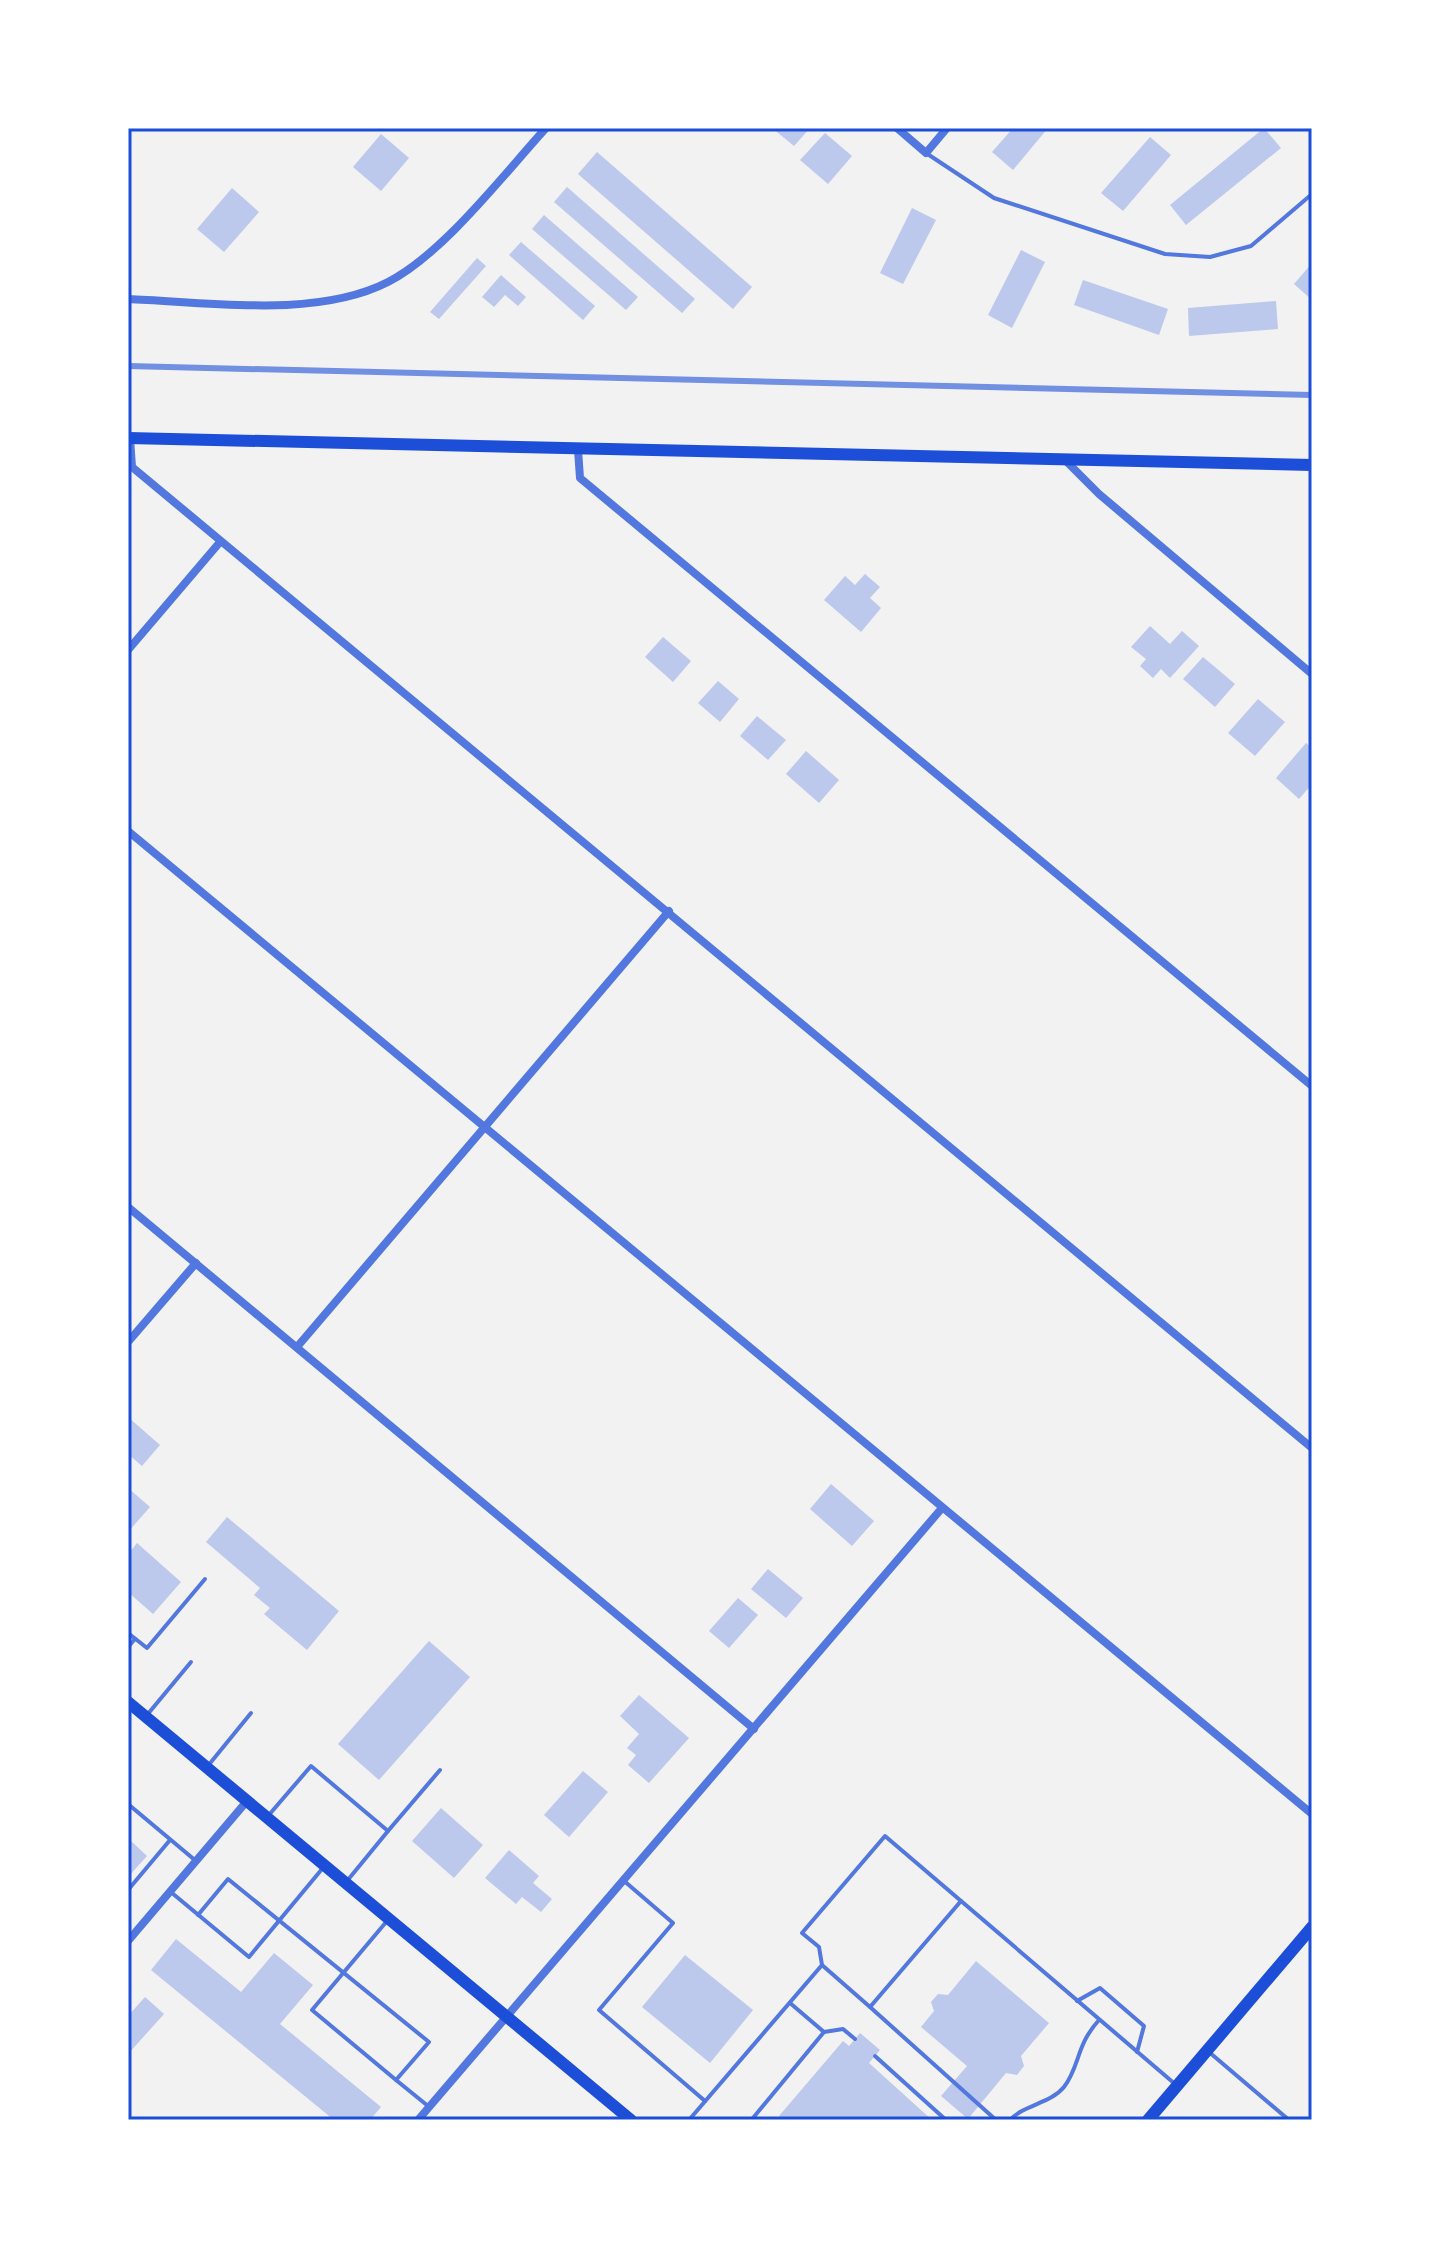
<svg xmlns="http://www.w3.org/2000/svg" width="1440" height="2248" font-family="Arial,sans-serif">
<rect width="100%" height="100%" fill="#f2f2f2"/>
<!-- building -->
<g fill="#bdc9ec">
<path d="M772,128H810L794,146Z"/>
<path d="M1013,128H1048L1013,170L992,152Z"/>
<path d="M1264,128L1281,148L1186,225L1170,205Z"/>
<path d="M825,133L852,156L828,184L800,160Z"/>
<path d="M381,134L409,158L381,191L353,167Z"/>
<path d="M1150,137L1171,155L1123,211L1101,193Z"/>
<path d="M597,152L752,287L733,309L578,174Z"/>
<path d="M567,187L695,299L682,313L554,202Z"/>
<path d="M232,188L259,212L224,252L197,229Z"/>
<path d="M912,208L936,220L903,284L880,273Z"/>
<path d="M544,215L638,297L626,310L532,229Z"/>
<path d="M521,242L595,306L583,320L509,255Z"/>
<path d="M1021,250L1045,262L1012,328L988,315Z"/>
<path d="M477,258L486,266L439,319L430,312Z"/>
<path d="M1312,263V300L1294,284Z"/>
<path d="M501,275L526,297L518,306L505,295L494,307L482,297Z"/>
<path d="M1083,280L1168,309L1159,335L1074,305Z"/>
<path d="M1276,301L1278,329L1189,336L1188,308Z"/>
<path d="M865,574L880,587L870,598L881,608L861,632L824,600L845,576L855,585Z"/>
<path d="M1150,626L1170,644L1182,631L1199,646L1170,678L1161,669L1153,678L1140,666L1146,659L1131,647Z"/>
<path d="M663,637L691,661L673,682L645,657Z"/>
<path d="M1203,657L1235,684L1215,707L1183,679Z"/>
<path d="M718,681L739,699L720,722L698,703Z"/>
<path d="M1258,699L1285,722L1255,756L1228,733Z"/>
<path d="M757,716L786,740L768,760L740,736Z"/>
<path d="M1306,743L1312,748V784L1299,799L1276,778Z"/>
<path d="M806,751L839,780L819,803L786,774Z"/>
<path d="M128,1417L160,1445L142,1466L128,1454Z"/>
<path d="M831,1484L874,1521L852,1546L810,1509Z"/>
<path d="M128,1488L150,1507L128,1532Z"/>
<path d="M227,1517L339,1611L307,1650L264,1614L270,1608L254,1595L260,1588L206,1542Z"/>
<path d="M137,1543L181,1582L153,1614L128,1592V1554Z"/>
<path d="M768,1569L803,1598L786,1618L751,1589Z"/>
<path d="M738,1598L758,1615L729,1648L709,1631Z"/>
<path d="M429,1641L470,1677L379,1780L338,1744Z"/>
<path d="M639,1695L689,1738L649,1783L628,1765L636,1755L627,1748L639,1734L620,1716Z"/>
<path d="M583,1771L608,1792L569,1837L544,1815Z"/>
<path d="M441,1808L483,1845L454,1878L412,1841Z"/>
<path d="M128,1838L147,1856L128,1877Z"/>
<path d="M509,1850L539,1876L533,1883L552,1899L541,1912L522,1897L516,1904L485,1878Z"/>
<path d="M176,1939L241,1992L274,1953L313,1985L280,2024L381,2107L370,2120H334L151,1970Z"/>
<path d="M685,1955L753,2010L710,2063L642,2007Z"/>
<path d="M976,1961L1049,2023L1021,2056L1024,2066L1017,2075L1006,2073L968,2119L941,2096L967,2066L921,2027L934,2011L931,2002L938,1994L948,1995Z"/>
<path d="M145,1997L164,2014L128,2054V2016Z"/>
<path d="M860,2033L880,2050L869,2063L932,2120H784L779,2116L843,2041L849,2046Z"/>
</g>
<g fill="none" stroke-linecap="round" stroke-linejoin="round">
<!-- service -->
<g stroke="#5277de" stroke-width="4">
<path d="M926,153L994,198L1165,254L1210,257L1251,246L1312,194"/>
<path d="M128,1633L147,1648L205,1579"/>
<path d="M128,1647L135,1639"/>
<path d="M147,1715L191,1662"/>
<path d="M207,1767L251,1713"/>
<path d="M128,1804L196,1861"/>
<path d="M268,1816L311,1766L388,1831L347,1881"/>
<path d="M388,1831L440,1770"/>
<path d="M623,1880L673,1923L599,2010L705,2101"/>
<path d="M128,1890L170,1840"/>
<path d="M172,1893L249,1957L322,1869"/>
<path d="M198,1915L228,1879L429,2042L396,2080L428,2106"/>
<path d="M387,1921L312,2010L396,2080"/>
<path d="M822,1965L870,2007L961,1901"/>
<path d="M1077,2001L1100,1988L1144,2026L1137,2052"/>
<path d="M870,2007L996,2120"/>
<path d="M824,2032L843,2029L855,2039"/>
<path d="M1209,2052L1289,2120"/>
<path d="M875,2056L946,2120"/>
<path d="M753,2118L824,2032L790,2003"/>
<path d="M689,2120L822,1965L819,1947L802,1933L885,1836L1175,2084"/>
<path d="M1010,2120C1025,2104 1050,2104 1064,2087C1080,2066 1076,2045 1099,2020"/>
</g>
<!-- minor -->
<g stroke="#5277de" stroke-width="8">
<path d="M897,128L926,153L947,128"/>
<path d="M128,299C207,302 316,319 388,282C443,254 504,174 546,128"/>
<path d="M130,438L132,467L1312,1448"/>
<path d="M578,450L580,478L1312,1086"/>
<path d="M1065,460L1099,494L1312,674"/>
<path d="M128,650L220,542"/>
<path d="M128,831L1312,1814"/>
<path d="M128,1207L754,1729"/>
<path d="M128,1342L196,1263"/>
<path d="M297,1347L669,911"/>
<path d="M128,1941L247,1801"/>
<path d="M418,2120L942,1508"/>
</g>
<!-- secondary -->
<g stroke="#1d4ed8" stroke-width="12">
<path d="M128,438L1312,465"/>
<path d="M128,1702L631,2120"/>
<path d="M1148,2120L1312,1927"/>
</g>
<!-- rail -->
<path stroke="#7290e2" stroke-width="6" d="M128,366L1312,395"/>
</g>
<!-- border -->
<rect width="1440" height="2248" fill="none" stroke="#ffffff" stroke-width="260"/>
<rect x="130" y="130" width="1180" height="1988" fill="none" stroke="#1d4ed8" stroke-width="3"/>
</svg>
